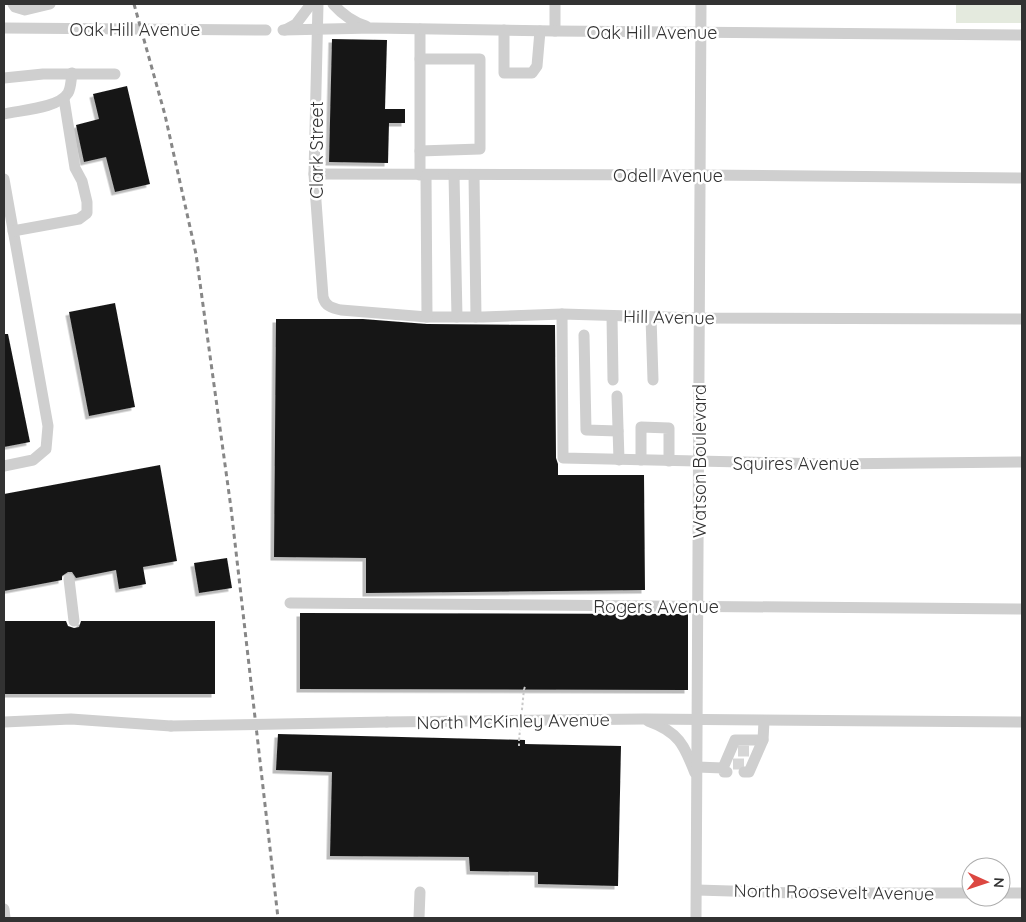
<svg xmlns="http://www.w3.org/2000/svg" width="1026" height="922" font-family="Quicksand,sans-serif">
<defs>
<filter id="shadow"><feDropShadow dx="-3.5" dy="3.5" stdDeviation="0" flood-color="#0004"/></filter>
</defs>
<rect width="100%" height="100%" fill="#fff"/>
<!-- green -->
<rect fill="#e4eade" x="956" y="4" width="66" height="19"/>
<!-- building -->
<g fill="#191919" filter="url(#shadow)">
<path d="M332,39L387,40L385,109H405V123H389L388,163L329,162Z"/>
<path d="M127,86L150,184L115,192L106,157L84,162L76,125L99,119L93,94Z"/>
<path d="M115,303L135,407L89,416L69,312Z"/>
<path d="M276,319H363L427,324L555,325L556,458L558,464V475H644L645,590L366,593V558L274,557Z"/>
<path d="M4,334H8L30,442L4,447Z"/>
<path d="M160,465L177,561L143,567L146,584L119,589L116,570L76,578L72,572H68L62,576V580L4,591V494Z"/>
<path d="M227,558L232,588L199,593L194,563Z"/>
<path d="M300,613L688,614V690L300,689Z"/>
<path d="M4,621H66L68,626L74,628L79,627L81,621H215V694H4Z"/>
<path d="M278,734L525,740V744L621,746L618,886L538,884V872L470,871L469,857L330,856L332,772L276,770Z"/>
</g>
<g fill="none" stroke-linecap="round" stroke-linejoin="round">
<!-- minor-tunnel -->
<g stroke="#d6d6d6" stroke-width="11" stroke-dasharray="11 5.5" stroke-linecap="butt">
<path d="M738,751H752"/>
<path d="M733,764H747"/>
</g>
<!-- path -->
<g stroke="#c9c9c9" stroke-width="2" stroke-dasharray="2.5 2.5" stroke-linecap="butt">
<path d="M524,689L525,687"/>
<path d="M519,746V740"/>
</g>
<!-- minor -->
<g stroke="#cfcfcf" stroke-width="11">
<path d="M13,4L15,7L25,10L50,4"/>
<path d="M318,4L314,174L323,297C325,306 332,308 341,310L427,317H483L562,314L699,318L1022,319"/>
<path d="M333,4C342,14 352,22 366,26"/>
<path d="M555,4V31"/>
<path d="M4,28L266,30"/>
<path d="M420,29V175"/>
<path d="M283,30L373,28L555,31L1022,35"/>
<path d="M285,30L296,24L311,4"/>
<path d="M504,30V73H532L537,66L540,31"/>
<path d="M420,59H480V149L420,151"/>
<path d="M4,78L43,74H115"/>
<path d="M4,114C21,110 59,108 68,93C71,88 71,80 72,73"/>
<path d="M314,174L700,175L1022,178"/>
<path d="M426,175L427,317"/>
<path d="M454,175L457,317"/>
<path d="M474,175L476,317"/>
<path d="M4,179L48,426L46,449L33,460L4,466"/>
<path d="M13,231L79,219L87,213V202L82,181L75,168L64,99"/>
<path d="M562,314L563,458L828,464L1022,462"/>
<path d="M612,316L613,380"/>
<path d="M651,317L653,380"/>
<path d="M584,335L586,430L618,431"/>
<path d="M617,396L619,460"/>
<path d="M641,460V427L669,428V461"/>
<path d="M69,579L74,621"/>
<path d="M290,603L1022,609"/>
<path d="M648,721C679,732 684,745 695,773"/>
<path d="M4,722L71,719L171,726"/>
<path d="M387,722L644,719L1022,722"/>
<path d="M697,767L723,768L724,772H727"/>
<path d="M723,768L735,740H763"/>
<path d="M744,772H749L763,740L764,721"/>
<path d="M697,890L794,893H971"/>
<path d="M1001,893H1022"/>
<path d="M4,909L5,918"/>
<path d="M419,918L420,892"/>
<path d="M696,918L701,4"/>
</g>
<!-- rail -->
<path stroke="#878787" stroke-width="3" stroke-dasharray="5 4" stroke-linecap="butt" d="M134,4L165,115L196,254L231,508L278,918"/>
<!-- path-bridge -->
<path stroke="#c9c9c9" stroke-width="2" stroke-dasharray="2.5 2.5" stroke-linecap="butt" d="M519,740L524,689"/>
<!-- minor-bridge -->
<path stroke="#cfcfcf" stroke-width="11" d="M171,726L387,722"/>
</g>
<g text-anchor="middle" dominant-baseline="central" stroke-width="5" stroke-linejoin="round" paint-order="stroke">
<!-- street labels -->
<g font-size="18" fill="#323232" stroke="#fff">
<text x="135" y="29">Oak Hill Avenue</text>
<text x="652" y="32">Oak Hill Avenue</text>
<text transform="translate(316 150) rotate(-90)">Clark Street</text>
<text x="668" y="175">Odell Avenue</text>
<text transform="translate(669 317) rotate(1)">Hill Avenue</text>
<text transform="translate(699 461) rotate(-90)">Watson Boulevard</text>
<text x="796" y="463">Squires Avenue</text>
<text x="656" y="606">Rogers Avenue</text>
<text transform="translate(513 721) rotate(-1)">North McKinley Avenue</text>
<text transform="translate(834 892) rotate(1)">North Roosevelt Avenue</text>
</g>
</g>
<!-- border -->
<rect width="1026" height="922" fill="none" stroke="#323232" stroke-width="10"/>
<!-- north arrow -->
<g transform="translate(986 882) rotate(93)"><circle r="24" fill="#ffffff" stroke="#adadad"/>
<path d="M0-4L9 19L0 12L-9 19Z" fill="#dc4741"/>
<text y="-8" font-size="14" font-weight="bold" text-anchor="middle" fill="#323232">N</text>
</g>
</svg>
